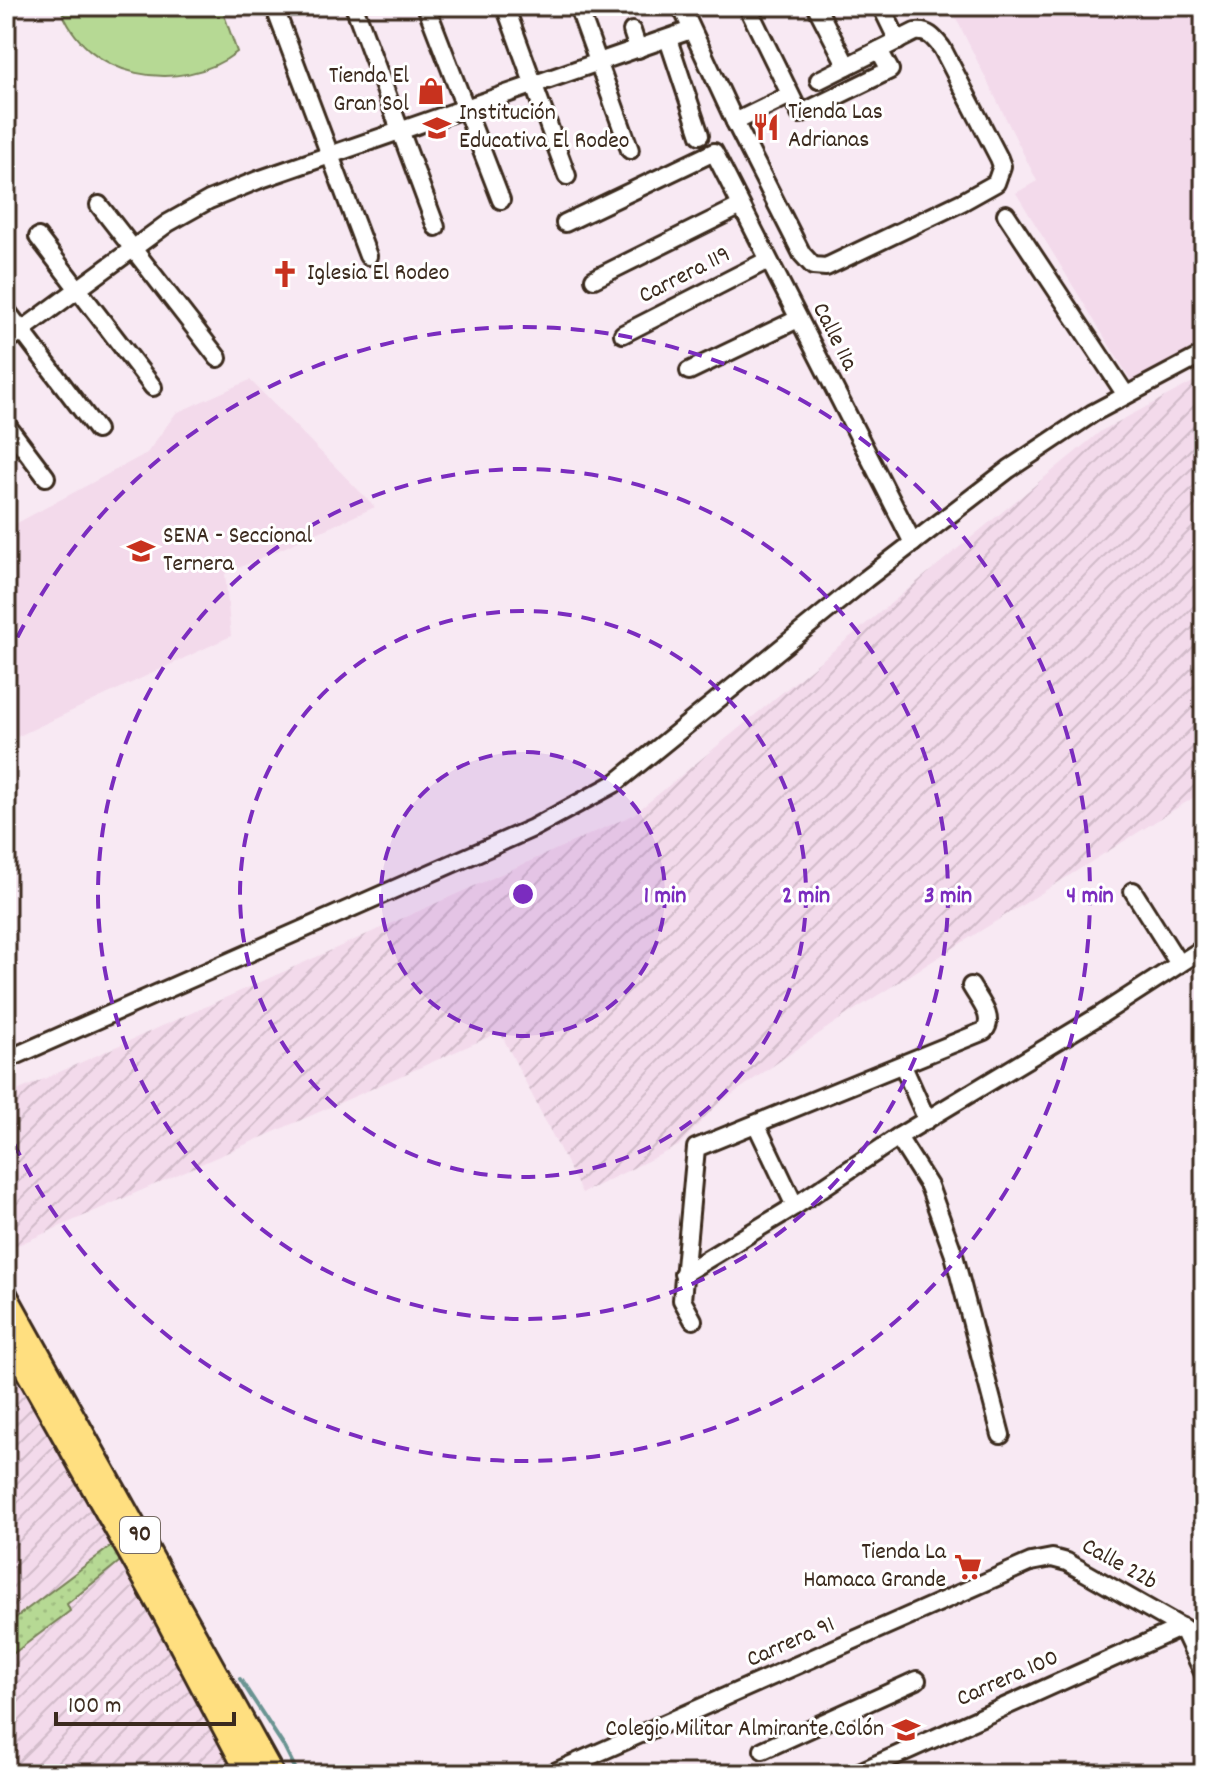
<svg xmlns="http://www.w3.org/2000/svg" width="1210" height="1780" font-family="Dekko,sans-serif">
<defs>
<pattern id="industrial-furrows" width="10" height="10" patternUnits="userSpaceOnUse" patternTransform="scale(2)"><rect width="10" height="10" fill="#f3daeb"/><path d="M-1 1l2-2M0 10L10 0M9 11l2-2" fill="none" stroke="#d1bbc9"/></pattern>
<pattern id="grass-dots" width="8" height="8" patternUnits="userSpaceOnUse" patternTransform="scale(2)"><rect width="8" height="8" fill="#b6d994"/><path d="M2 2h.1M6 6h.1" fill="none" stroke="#9dba7f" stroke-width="1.8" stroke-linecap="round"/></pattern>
</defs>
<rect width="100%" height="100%" fill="#f8e9f3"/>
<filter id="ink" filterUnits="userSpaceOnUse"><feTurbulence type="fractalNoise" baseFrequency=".0125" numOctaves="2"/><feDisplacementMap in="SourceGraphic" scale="16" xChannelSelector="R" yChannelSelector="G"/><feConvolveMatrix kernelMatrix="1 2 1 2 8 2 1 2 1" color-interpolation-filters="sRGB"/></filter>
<g filter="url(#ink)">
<!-- built -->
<g fill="#f3daeb">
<path d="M950,6H1204V342L1132,382L1016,193L1037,181Z"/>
<path d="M250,380L375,507L225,574L231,636L6,742V529L147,453L176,413Z"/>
</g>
<!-- industrial -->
<g fill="url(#industrial-furrows)">
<path d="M1204,376V791L840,1019L717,1105L678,1146L582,1193L500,1032L9,1249L6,1244V1096L633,815L1101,431Z"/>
<path d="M6,1349L114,1544L6,1625Z"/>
<path d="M119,1562L239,1774H6V1659L70,1611L66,1604Z"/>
</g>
<!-- grass -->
<path fill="url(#grass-dots)" stroke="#788259" stroke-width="2" d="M114,1544L120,1553L119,1562L67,1604L70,1611L6,1659V1625Z"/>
<!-- park -->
<path fill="#b6d994" stroke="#788259" stroke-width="2" d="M60,6H221L237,52C180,96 84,79 60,6Z"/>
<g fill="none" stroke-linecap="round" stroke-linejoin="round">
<!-- stream -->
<g stroke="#6a9492" stroke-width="4">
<path d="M9,1273L24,1307"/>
<path d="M240,1679L285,1748L298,1774"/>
</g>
<!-- minor casing -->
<g stroke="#3b2a1e" stroke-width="22">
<g id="minor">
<path d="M274,6L368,256"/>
<path d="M354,6L436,227"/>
<path d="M426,6L501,200"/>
<path d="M505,6L567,176"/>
<path d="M578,6L630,150"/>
<path d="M681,6L735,122L802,254L813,266L826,267L962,202L996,183L1002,166L999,158L942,48C934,38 928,30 915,32L819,80"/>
<path d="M747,6L800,114L890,70L879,50"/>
<path d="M816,6L847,66"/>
<path d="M881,6L898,41"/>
<path d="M632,31L638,49"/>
<path d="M668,39L700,135"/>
<path d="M735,122L790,95"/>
<path d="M99,205L218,358"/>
<path d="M1006,214L1126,395"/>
<path d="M565,223L714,152L913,543"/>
<path d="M38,237L153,387"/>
<path d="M594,279L741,206"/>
<path d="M6,310L97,430"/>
<path d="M623,334L768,260"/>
<path d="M6,342L168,223L209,200L258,180L691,30"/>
<path d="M689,371L798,319"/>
<path d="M6,424L46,477"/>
<path d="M1133,891L1179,964"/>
<path d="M6,1060L533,828L614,784L866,579L1009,469L1093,413L1204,354"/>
<path d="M903,1066L927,1120"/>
<path d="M756,1124L795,1206"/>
<path d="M898,1137L929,1186L954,1255L1001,1435"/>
<path d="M683,1274L795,1206L898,1137L1102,1014L1204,948"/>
<path d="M693,1320L682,1300L696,1148L984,1031C996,1018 978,999 971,986"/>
<path d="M763,1750L917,1680"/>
<path d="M550,1774L1031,1562L1052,1558L1067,1562L1204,1640"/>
<path d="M855,1774L1182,1627L1204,1674"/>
</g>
</g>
<!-- highway casing -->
<g stroke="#3b2a1e" stroke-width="28">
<g id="highway">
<path d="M6,1296L272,1774"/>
<path d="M6,1333L164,1613L249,1774"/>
</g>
</g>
<!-- minor -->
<use href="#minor" stroke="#fff" stroke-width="16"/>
<!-- highway -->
<use href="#highway" stroke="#ffdf80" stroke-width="22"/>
</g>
</g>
<!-- distance rings -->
<circle cx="523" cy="894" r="142" fill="#7b2cbf" fill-opacity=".12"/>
<g fill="none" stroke="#7b2cbf" stroke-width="4" stroke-dasharray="14 10">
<circle cx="523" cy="894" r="142"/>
<circle cx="523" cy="894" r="283"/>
<circle cx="523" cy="894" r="425"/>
<path d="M7 659A567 567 0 1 1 7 1129"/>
</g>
<!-- icons -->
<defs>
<g id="shop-bare" transform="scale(2.16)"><path d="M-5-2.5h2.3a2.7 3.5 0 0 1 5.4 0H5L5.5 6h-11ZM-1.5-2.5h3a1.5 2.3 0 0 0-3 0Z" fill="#c8321e" stroke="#fff" stroke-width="2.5" paint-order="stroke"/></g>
<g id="restaurant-bare" transform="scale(2.16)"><path d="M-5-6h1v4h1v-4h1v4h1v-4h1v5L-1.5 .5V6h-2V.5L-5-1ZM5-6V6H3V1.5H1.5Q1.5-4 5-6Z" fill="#c8321e" stroke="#fff" stroke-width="2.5" paint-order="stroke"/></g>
<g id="school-bare" transform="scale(2.16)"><path d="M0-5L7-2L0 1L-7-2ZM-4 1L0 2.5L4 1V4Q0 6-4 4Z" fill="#c8321e" stroke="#fff" stroke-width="2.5" paint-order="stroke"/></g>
<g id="church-bare" transform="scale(2.16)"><path d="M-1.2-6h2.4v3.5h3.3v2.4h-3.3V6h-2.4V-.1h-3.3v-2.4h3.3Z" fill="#c8321e" stroke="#fff" stroke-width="2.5" paint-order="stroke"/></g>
<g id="university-bare" transform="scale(2.16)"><path d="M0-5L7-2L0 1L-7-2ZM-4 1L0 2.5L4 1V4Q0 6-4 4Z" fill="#c8321e" stroke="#fff" stroke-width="2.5" paint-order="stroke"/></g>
<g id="supermarket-bare" transform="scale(2.16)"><path d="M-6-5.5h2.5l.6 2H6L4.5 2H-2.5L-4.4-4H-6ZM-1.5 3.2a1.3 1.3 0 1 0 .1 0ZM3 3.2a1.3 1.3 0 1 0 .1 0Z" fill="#c8321e" stroke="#fff" stroke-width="2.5" paint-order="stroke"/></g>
</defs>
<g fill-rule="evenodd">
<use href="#shop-bare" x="431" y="91"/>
<use href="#restaurant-bare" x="766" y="127"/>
<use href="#school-bare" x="437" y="128"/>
<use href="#church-bare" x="285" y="274"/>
<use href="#university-bare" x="141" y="551"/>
<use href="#supermarket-bare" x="968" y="1567"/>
<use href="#school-bare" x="906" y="1730"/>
</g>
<g text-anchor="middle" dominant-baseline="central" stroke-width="6" stroke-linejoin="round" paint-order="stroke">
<!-- shield labels -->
<rect fill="#fff" stroke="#766a62" stroke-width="2" x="120" y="1517" width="40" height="36" rx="6"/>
<g font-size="22" font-weight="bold" fill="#3b2a1e">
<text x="140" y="1535">90</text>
</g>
<!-- poi labels -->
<g font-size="24" fill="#3b2a1e" stroke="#fff" text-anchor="start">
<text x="409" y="77" text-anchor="end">Tienda El<tspan x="409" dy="28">Gran Sol</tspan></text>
<text x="788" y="113">Tienda Las<tspan x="788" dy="28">Adrianas</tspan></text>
<text x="459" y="114">Institución<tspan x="459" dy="28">Educativa El Rodeo</tspan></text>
<text x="307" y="274">Iglesia El Rodeo</text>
<text x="163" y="537">SENA - Seccional<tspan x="163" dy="28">Ternera</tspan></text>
<text x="946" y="1553" text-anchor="end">Tienda La<tspan x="946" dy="28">Hamaca Grande</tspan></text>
<text x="884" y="1730" text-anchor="end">Colegio Militar Almirante Colón</text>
</g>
<!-- street labels -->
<g font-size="24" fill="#3b2a1e" stroke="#fff">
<text transform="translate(685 276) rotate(-27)">Carrera 119</text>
<text transform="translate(834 337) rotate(63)">Calle 11a</text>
<text transform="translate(1119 1565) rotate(29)">Calle 22b</text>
<text transform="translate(791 1643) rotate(-24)">Carrera 91</text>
<text transform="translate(1008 1679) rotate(-24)">Carrera 100</text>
</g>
</g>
<circle cx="523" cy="894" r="12" fill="#7b2cbf" stroke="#fff" stroke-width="4"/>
<g font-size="24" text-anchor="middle" font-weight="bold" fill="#7b2cbf" stroke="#fff" stroke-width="6" stroke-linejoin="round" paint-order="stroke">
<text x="665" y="902">1 min</text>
<text x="806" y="902">2 min</text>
<text x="948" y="902">3 min</text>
<text x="1090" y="902">4 min</text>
</g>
<!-- margin -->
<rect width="1210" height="1780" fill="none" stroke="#fff" stroke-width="32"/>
<rect x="16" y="16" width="1178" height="1748" fill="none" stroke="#3b2a1e" stroke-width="3" filter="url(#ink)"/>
<!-- scale -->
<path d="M56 1712v12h178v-12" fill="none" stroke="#3b2a1e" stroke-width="4"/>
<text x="68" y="1712" font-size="24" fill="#3b2a1e" stroke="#ffffff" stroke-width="6" paint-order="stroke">100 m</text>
</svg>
